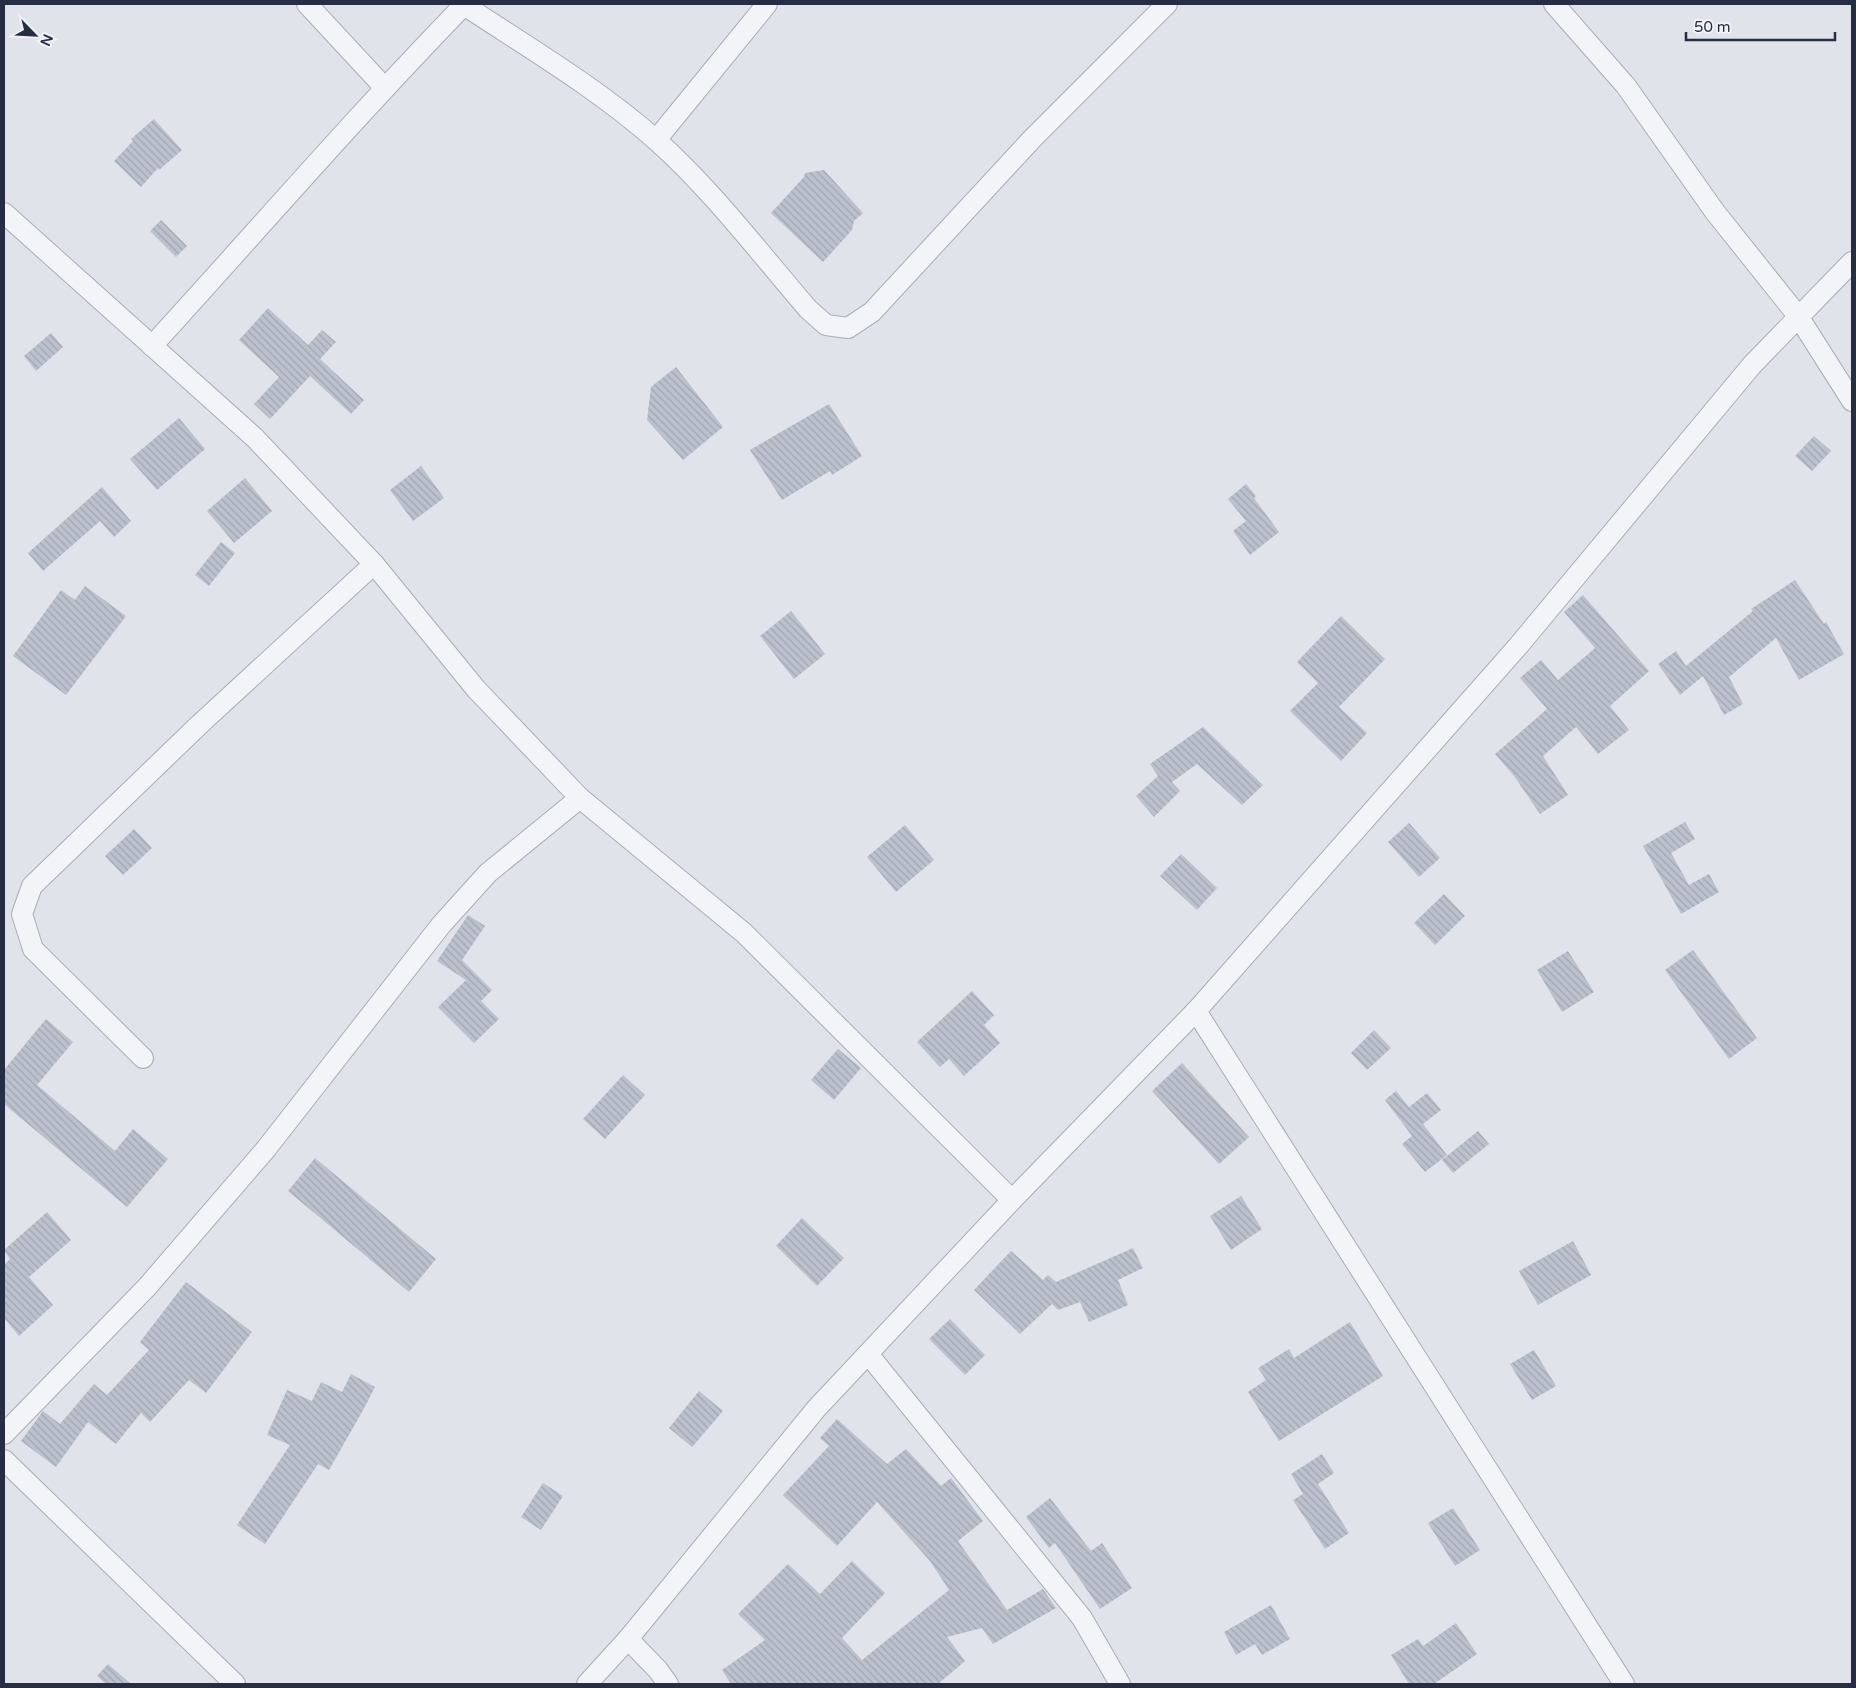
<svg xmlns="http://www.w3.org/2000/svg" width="1856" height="1688" font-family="'Varela Round',sans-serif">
<defs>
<pattern id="building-back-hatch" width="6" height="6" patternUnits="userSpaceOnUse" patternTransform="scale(1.25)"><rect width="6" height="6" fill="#bcc1ce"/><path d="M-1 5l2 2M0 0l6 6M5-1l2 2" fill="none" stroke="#a1a6b2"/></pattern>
</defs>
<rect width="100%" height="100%" fill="#e0e3ea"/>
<!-- building -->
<g fill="url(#building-back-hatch)">
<path d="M154,119L182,150L159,170L158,168L141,187L114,161L133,141L131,139Z"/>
<path d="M824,170L863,213L854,221L852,230L823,262L771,213L804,177L805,173Z"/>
<path d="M161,220L187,246L176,257L150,231Z"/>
<path d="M268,308L308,345L322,330L336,342L320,359L364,400L351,414L310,376L270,419L254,404L279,377L239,340Z"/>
<path d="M51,333L63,347L36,371L24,356Z"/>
<path d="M676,367L723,427L683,460L647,420L651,387Z"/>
<path d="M829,404L862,456L832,475L830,471L782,500L750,450Z"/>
<path d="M179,418L205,449L157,490L130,459Z"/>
<path d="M1814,436L1831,451L1812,471L1795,456Z"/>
<path d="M421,466L444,498L413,521L390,490Z"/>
<path d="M245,478L272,511L234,543L207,511Z"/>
<path d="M1246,484L1256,496L1254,498L1279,532L1250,555L1233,531L1246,521L1228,499Z"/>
<path d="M102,487L131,521L114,537L100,521L43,571L28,553Z"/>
<path d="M221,542L235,553L209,586L195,575Z"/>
<path d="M1795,580L1824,624L1826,622L1844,654L1799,680L1776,638L1729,677L1743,704L1724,715L1703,676L1680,695L1658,664L1676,651L1686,666L1753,611L1751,609Z"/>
<path d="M85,586L126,616L66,695L13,656L61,590L75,600Z"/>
<path d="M1583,595L1649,671L1610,706L1629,730L1598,754L1576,727L1543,756L1568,795L1540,814L1514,776L1495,754L1547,709L1520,678L1541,660L1558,680L1595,648L1564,612Z"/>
<path d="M791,611L825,654L794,679L760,636Z"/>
<path d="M1341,616L1385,659L1339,707L1367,733L1341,761L1290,711L1318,683L1297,662Z"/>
<path d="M1203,727L1263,785L1242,805L1197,764L1172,782L1180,791L1154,817L1136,796L1158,776L1150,764Z"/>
<path d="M1685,822L1695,839L1671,853L1689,885L1709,874L1719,892L1681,914L1643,846Z"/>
<path d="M1409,823L1440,858L1419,877L1388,842Z"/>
<path d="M905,825L934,860L896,892L867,857Z"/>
<path d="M134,829L152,848L123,875L105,856Z"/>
<path d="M1181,854L1217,888L1197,910L1160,876Z"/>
<path d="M1444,894L1465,916L1435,945L1414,923Z"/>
<path d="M468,915L485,926L462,960L492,990L481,1001L499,1019L474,1043L438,1007L466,980L437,961Z"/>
<path d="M1693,950L1757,1038L1729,1059L1665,970Z"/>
<path d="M1568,951L1594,992L1562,1012L1537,970Z"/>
<path d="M972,991L994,1015L984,1025L1000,1043L964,1076L949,1059L940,1067L917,1042Z"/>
<path d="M46,1019L73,1042L37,1085L115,1151L133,1129L168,1159L127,1207L4,1104V1070Z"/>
<path d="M1374,1030L1391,1048L1367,1070L1351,1053Z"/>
<path d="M838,1049L861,1068L834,1100L811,1080Z"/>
<path d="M1182,1063L1249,1137L1219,1164L1152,1091Z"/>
<path d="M623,1075L645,1095L605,1139L583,1119Z"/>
<path d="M1396,1091L1409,1107L1427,1093L1441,1110L1423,1124L1447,1155L1425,1172L1402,1144L1412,1136L1385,1100Z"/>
<path d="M1478,1131L1489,1144L1453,1173L1442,1160Z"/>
<path d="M315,1158L436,1259L409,1292L288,1191Z"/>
<path d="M1241,1196L1262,1229L1231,1250L1210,1216Z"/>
<path d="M47,1212L71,1240L29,1277L53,1305L19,1336L4,1318V1265L10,1259L4,1250Z"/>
<path d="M802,1218L844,1258L817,1286L776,1246Z"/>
<path d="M1573,1241L1591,1275L1538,1305L1519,1271Z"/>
<path d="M1133,1248L1143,1268L1118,1280L1128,1305L1089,1322L1080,1302L1058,1310L1052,1304L1020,1334L974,1290L1011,1251L1043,1280L1048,1275L1056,1282Z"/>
<path d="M186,1282L252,1332L206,1393L189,1380L150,1422L141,1413L116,1444L88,1422L56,1467L21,1441L43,1411L60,1424L94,1384L107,1395L149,1350L140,1342Z"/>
<path d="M950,1319L985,1355L965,1375L929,1339Z"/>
<path d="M1350,1322L1383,1376L1279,1441L1248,1392L1266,1380L1258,1368L1289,1349L1294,1358Z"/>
<path d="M1534,1350L1556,1386L1532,1400L1510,1364Z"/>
<path d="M351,1374L375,1387L362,1412L329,1470L318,1464L265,1544L237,1525L290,1445L267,1435L287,1390L312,1401L321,1382L342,1392Z"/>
<path d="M699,1391L723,1411L692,1447L669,1428Z"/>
<path d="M837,1419L887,1464L906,1449L941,1486L951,1478L983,1521L958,1541L1007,1610L1043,1589L1056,1608L993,1644L982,1628L947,1637L965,1661L938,1684H731L722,1670L765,1640L738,1614L788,1564L820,1594L852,1561L885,1593L842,1638L862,1660L949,1590L930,1561L877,1502L837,1546L783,1495L829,1446L820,1438Z"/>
<path d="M1322,1454L1334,1473L1318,1484L1349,1533L1325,1549L1293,1500L1303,1494L1291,1474Z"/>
<path d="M543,1483L563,1496L541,1530L521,1517Z"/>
<path d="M1050,1498L1091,1551L1102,1543L1132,1588L1100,1609L1055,1543L1049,1548L1026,1517Z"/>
<path d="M1453,1508L1480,1550L1455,1566L1428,1523Z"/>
<path d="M1271,1605L1290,1639L1262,1655L1255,1644L1236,1655L1224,1632Z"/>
<path d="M1456,1623L1477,1654L1434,1684H1409L1391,1655L1418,1639L1423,1646Z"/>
<path d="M108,1664L131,1684H106L97,1676Z"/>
</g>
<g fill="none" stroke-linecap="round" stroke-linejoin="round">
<!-- minor casing -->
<g stroke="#a8adb8" stroke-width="22">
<g id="minor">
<path d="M307,4L384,87"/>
<path d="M1554,4L1626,86L1715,212L1798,316L1852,401"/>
<path d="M464,5C529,48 597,88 656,140C712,190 759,252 808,309L826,325L848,328L872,312L1032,139L1167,4"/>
<path d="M656,140L767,4"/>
<path d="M4,213L255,438L374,564L476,689L580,798L744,933L1012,1200"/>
<path d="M152,346C256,232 357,115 465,4"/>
<path d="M1196,1011L1624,1684"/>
<path d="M143,1058L33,949L22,914L32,886L200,724L374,564"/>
<path d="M868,1354L1082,1618L1120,1684"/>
<path d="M4,1434L147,1287L266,1149L441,925L488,873L580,798"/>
<path d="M4,1460L235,1684"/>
<path d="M628,1639L658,1670L668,1684"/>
<path d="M587,1684L628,1639L816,1409L1012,1200L1196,1011L1519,645L1752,365L1852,262"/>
</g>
</g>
<!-- minor -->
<use href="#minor" stroke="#f3f4f8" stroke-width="20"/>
</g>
<!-- border -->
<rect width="1856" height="1688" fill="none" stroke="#262e44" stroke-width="10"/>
<!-- north arrow -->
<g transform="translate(35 35) rotate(114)" stroke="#f0f2f8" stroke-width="4" paint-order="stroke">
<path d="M0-4L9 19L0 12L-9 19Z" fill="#262e44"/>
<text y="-8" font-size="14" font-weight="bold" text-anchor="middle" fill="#262e44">N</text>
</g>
<!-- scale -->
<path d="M1686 32v8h149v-8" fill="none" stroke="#262e44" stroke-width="2.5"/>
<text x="1694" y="32" font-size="15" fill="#262e44" stroke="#f0f2f8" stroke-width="4" paint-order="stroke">50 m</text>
</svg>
